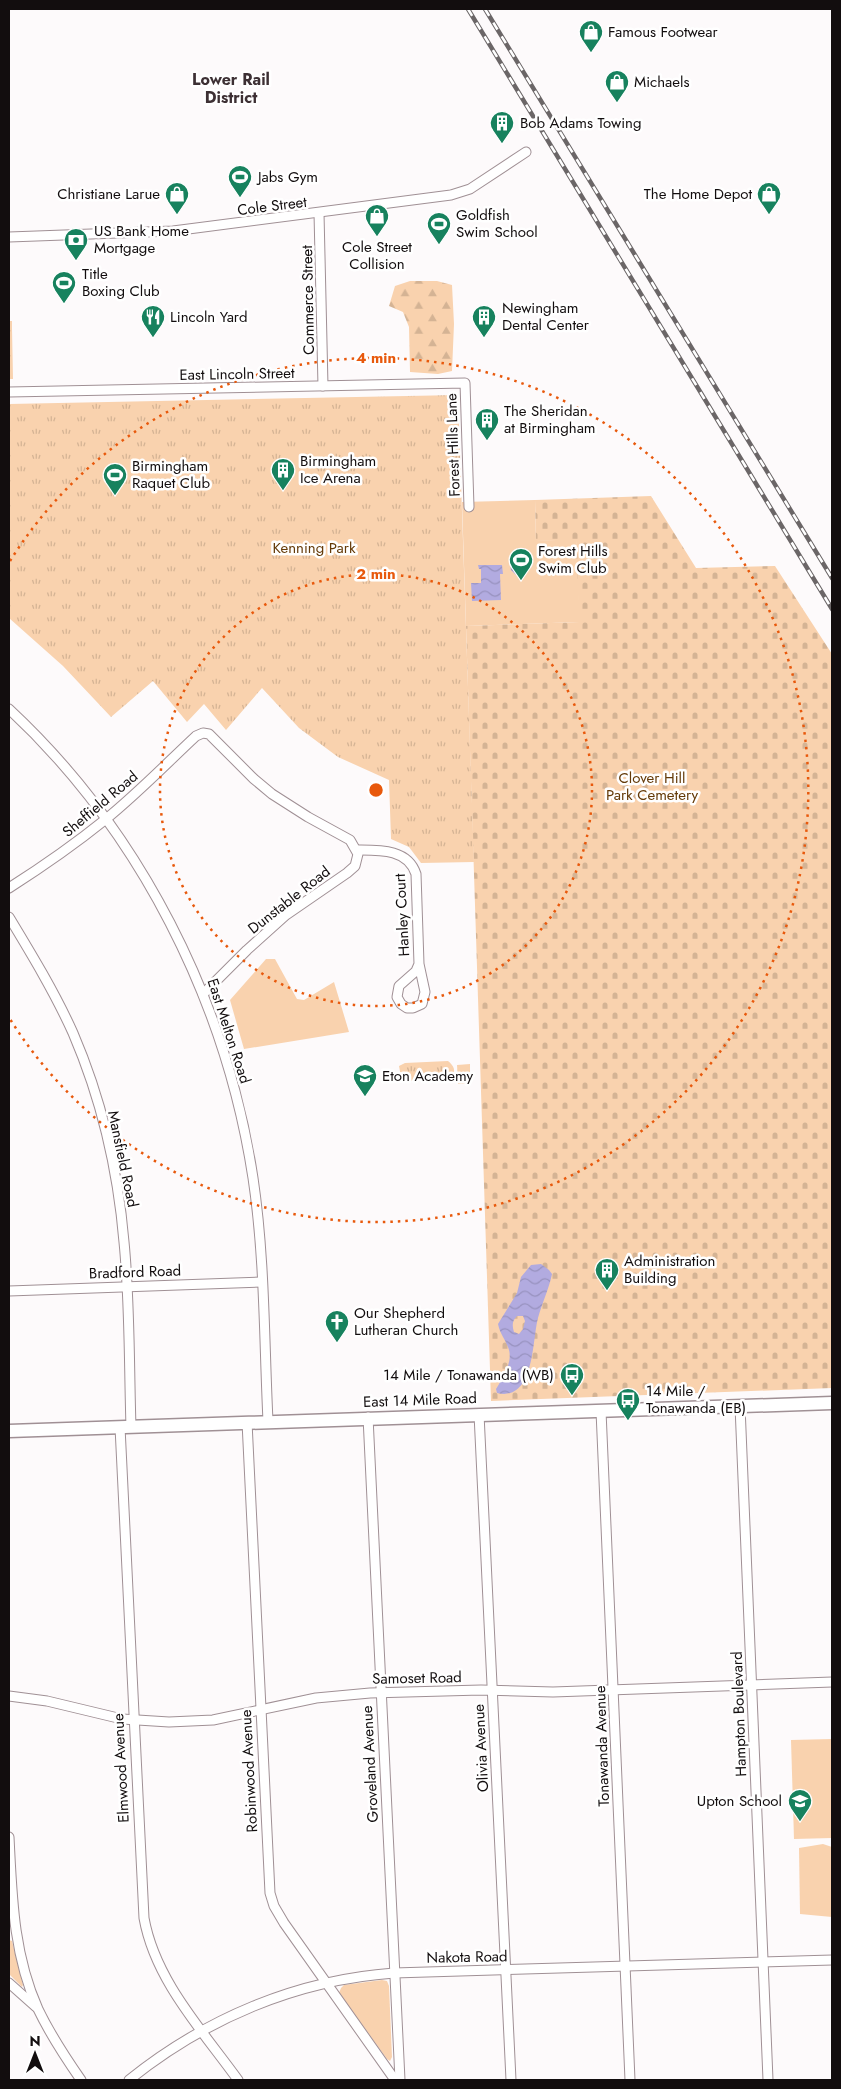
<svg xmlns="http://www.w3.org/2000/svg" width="841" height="2089" font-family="Jost,sans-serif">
<defs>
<pattern id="forest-firs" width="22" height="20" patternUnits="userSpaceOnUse" patternTransform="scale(1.25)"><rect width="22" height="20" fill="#f9d2ae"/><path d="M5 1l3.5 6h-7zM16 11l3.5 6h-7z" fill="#d4b394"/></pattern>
<pattern id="cemetery-stones" width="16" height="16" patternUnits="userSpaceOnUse" patternTransform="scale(1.25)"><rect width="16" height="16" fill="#f9d2ae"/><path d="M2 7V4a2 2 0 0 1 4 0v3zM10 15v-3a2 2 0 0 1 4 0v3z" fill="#d4b394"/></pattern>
<pattern id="park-tufts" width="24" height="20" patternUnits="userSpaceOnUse" patternTransform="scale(1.25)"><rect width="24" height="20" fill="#f9d2ae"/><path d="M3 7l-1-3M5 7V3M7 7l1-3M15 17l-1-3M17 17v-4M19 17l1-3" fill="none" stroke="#d4b394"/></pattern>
<pattern id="water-waves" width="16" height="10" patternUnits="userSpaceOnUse" patternTransform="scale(1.25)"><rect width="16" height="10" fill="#b2abe0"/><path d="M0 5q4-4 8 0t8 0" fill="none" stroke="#9892bf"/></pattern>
</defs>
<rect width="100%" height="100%" fill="#fdfafb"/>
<!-- green -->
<g fill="#f9d2ae">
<path d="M535,500L536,541L576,539L580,622L466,626L462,502Z"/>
<path d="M266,959H275L297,999L304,1000L334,982L349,1032L244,1049L230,1000Z"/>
<path d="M470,1064V1083L458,1084L457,1065Z"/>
<path d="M832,1739V1838L794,1839L791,1740Z"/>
<path d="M823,1844L832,1847V1917L800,1914L799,1848Z"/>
<path d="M9,1940L12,1941L23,1985L22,1987L9,1974Z"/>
<path d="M382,1980L387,1981L389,1986L392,2057L390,2061L387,2059L339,1993L341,1988L344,1985Z"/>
</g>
<!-- forest -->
<path fill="url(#forest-firs)" d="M410,281H437L452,285L454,324L452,371L438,374L410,372L409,327L403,312L389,306L395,286Z"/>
<!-- cemetery -->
<path fill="url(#cemetery-stones)" d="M651,496L696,568L775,566L832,654V1388L491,1401L466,626L579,622L576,540L536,541L535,500Z"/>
<!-- park -->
<g fill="url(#park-tufts)">
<path d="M9,321H12V328L13,379H9Z"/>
<path d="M458,395L474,862L421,863L409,847L391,839L389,780L338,757L299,728L262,688L226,730L204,704L187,722L153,681L111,717L63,666L9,618V404Z"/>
<path d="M448,1061C454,1066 456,1070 452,1077L406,1081L401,1077L399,1066L405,1063Z"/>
</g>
<!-- water -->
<g fill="url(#water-waves)" fill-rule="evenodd">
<path d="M517,563L522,568L523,575H516L511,570L510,564Z"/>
<path d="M478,565H502L503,574H500L501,600L472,601L471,583H481V569H479Z"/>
<path d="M541,1264L549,1270L552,1274C549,1289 542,1303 538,1318C532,1340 535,1402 497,1393L496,1389C503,1377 514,1361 508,1347C505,1339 500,1334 498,1324L517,1293L521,1277L531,1265ZM517,1316H523L525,1321L523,1329L519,1334L514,1332C512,1325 512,1321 517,1316Z"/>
</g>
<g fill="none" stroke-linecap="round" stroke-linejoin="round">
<!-- street casing -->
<g stroke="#a09095" stroke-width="11">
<g id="street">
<path d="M319,213L323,386"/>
<path d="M9,237L173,231L451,195L470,189L526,152"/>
<path d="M9,392L465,383L469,507"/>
<path d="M9,709C140,831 226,1001 253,1178C265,1258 264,1340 268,1421"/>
<path d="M358,850C380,850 408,849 416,874L419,964L416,971L399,986L397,997L401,1004L407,1008H413L422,1004L425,992L419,964"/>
<path d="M9,888C42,867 75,844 106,819C138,793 166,764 196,736L203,733L209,734L254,779L272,794L308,817L350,840L358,854L355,866L347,873L286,915L247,950L203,994"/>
<path d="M9,917C32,955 55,993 73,1033C101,1098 118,1171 124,1242C130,1303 129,1365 131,1427"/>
<path d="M9,1291L262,1282"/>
<path d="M740,1406L768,2080"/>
<path d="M601,1411L630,2080"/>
<path d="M479,1414L511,2080"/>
<path d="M368,1417L400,2080"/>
<path d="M247,1422L270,1893L274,1906L284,1923L395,2080"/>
<path d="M120,1427L144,1918C155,1980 202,2030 238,2080"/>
<path d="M9,1696L47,1701L122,1719L169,1722L213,1720L316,1698L370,1693L481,1690L553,1692L832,1682"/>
<path d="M9,1837C12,1895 13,1954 38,2009C50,2034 65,2057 81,2080"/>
<path d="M9,1983L36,2007"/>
<path d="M129,2080C205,2019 296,1980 394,1973L832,1960"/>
</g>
</g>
<!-- secondary casing -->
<g stroke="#a09095" stroke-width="15">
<path id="secondary" d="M9,1431L832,1403"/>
</g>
<!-- street -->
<use href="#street" stroke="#fff" stroke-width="9"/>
<!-- secondary -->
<use href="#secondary" stroke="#fff" stroke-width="12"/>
<!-- rail casing -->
<g stroke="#6b6667" stroke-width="4.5">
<g id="rail">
<path d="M468,9L832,609"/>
<path d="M485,9L832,578"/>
</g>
</g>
<!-- rail -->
<use href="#rail" stroke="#fff" stroke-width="2.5" stroke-dasharray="8" stroke-linecap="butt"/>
</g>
<!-- distance rings -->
<g fill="none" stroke="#e8590c" stroke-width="2.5" stroke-dasharray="2.5 5">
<circle cx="376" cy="790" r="216"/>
<path d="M10 561A432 432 0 1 1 10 1019"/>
</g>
<!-- icons -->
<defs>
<g id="shop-pin" transform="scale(1.25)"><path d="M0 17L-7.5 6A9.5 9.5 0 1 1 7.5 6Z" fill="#17825e" stroke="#fff"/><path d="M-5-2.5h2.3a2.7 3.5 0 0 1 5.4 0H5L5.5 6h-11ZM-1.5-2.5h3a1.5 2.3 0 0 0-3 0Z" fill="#fff"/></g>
<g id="building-pin" transform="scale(1.25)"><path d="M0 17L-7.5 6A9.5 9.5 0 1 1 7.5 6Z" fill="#17825e" stroke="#fff"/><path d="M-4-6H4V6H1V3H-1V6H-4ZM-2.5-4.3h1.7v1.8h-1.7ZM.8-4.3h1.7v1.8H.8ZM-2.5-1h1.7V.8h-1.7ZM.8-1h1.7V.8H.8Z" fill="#fff"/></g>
<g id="stadium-pin" transform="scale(1.25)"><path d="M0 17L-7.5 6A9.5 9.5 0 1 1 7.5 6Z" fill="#17825e" stroke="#fff"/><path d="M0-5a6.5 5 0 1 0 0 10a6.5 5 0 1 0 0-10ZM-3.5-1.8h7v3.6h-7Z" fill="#fff"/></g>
<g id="bank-pin" transform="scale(1.25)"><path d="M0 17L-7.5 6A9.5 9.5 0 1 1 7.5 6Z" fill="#17825e" stroke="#fff"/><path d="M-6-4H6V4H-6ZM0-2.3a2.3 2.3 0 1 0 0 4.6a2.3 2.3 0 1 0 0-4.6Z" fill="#fff"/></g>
<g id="restaurant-pin" transform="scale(1.25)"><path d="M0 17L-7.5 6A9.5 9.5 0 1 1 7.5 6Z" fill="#17825e" stroke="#fff"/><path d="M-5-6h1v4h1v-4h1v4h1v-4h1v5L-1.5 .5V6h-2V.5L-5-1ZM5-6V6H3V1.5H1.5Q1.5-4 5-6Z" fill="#fff"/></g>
<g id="school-pin" transform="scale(1.25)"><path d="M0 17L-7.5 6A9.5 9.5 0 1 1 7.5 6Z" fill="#17825e" stroke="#fff"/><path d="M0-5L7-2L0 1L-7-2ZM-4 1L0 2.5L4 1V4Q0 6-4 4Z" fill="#fff"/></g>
<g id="church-pin" transform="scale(1.25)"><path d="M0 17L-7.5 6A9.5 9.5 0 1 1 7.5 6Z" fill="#17825e" stroke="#fff"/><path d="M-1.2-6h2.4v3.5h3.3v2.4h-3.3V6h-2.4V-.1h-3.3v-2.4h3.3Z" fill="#fff"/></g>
<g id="bus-pin" transform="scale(1.25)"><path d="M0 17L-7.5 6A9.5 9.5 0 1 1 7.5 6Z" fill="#17825e" stroke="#fff"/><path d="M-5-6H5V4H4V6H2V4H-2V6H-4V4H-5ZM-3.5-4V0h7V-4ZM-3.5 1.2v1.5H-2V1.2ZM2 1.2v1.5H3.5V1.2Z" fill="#fff"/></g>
</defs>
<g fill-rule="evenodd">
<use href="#shop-pin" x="591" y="32"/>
<use href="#shop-pin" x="617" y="82"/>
<use href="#building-pin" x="502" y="123"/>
<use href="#stadium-pin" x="240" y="177"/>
<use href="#shop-pin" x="177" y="194"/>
<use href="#shop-pin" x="769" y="194"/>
<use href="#shop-pin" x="377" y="216"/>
<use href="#stadium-pin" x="439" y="224"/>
<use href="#bank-pin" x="76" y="240"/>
<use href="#stadium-pin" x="64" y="283"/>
<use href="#restaurant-pin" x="153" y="317"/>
<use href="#building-pin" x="484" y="317"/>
<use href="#building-pin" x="487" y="420"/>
<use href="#building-pin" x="283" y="470"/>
<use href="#stadium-pin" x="115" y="475"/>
<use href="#stadium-pin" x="521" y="560"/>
<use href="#school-pin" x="365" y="1076"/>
<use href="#building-pin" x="607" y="1270"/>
<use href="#church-pin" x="337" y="1322"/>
<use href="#bus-pin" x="572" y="1375"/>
<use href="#bus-pin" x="628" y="1400"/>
<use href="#school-pin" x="800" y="1801"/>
</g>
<g text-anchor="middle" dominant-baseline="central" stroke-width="5" stroke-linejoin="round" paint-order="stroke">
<!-- poi labels -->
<g font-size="15" fill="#120d0e" stroke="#fff" text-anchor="start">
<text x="608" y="32">Famous Footwear</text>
<text x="634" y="82">Michaels</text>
<text x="520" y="123">Bob Adams Towing</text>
<text x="258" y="177">Jabs Gym</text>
<text x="160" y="194" text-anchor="end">Christiane Larue</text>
<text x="752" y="194" text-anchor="end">The Home Depot</text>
<text x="456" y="215">Goldfish<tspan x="456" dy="17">Swim School</tspan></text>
<text x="94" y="231">US Bank Home<tspan x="94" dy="17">Mortgage</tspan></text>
<text x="377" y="247" text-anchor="middle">Cole Street<tspan x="377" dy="17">Collision</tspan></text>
<text x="82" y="274">Title<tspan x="82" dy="17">Boxing Club</tspan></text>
<text x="502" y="308">Newingham<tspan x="502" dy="17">Dental Center</tspan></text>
<text x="170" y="317">Lincoln Yard</text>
<text x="504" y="411">The Sheridan<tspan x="504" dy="17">at Birmingham</tspan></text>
<text x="300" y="461">Birmingham<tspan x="300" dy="17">Ice Arena</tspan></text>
<text x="132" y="466">Birmingham<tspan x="132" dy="17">Raquet Club</tspan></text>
<text x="538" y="551">Forest Hills<tspan x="538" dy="17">Swim Club</tspan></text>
<text x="382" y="1076">Eton Academy</text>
<text x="624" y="1261">Administration<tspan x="624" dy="17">Building</tspan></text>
<text x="354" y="1313">Our Shepherd<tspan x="354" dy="17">Lutheran Church</tspan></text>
<text x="554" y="1375" text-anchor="end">14 Mile / Tonawanda (WB)</text>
<text x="646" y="1391">14 Mile /<tspan x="646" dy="17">Tonawanda (EB)</tspan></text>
<text x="782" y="1801" text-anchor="end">Upton School</text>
</g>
<!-- street labels -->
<g font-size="15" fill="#120d0e" stroke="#fff">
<text transform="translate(272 206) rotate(-7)">Cole Street</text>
<text transform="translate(308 300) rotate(-91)">Commerce Street</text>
<text transform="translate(237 374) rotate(-1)">East Lincoln Street</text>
<text transform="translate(453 445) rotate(-92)">Forest Hills Lane</text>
<text transform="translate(100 804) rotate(-40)">Sheffield Road</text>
<text transform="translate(289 900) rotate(-38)">Dunstable Road</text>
<text transform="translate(402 915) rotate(-93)">Hanley Court</text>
<text transform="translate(229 1031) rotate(72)">East Melton Road</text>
<text transform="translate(123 1159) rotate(78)">Mansfield Road</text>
<text transform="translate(135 1272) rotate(-2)">Bradford Road</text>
<text transform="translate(420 1400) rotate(-2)">East 14 Mile Road</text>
<text transform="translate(417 1678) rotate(-1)">Samoset Road</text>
<text transform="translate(739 1714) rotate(-92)">Hampton Boulevard</text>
<text transform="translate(602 1746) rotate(-92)">Tonawanda Avenue</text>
<text transform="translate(481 1748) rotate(-93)">Olivia Avenue</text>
<text transform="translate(370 1764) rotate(-93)">Groveland Avenue</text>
<text transform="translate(121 1768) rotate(-93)">Elmwood Avenue</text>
<text transform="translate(249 1771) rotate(-93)">Robinwood Avenue</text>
<text transform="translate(467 1957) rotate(-1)">Nakota Road</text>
</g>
<!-- park labels -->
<g font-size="15" fill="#643a08" stroke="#fff">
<text x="314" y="548">Kenning Park</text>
<text x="652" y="778">Clover Hill<tspan x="652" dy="17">Park Cemetery</tspan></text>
</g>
<!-- neighbourhood labels -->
<g font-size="16" font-weight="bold" fill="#3d3034" stroke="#fff">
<text x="231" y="79">Lower Rail<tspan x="231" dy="18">District</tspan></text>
</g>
</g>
<circle cx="376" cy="790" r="8" fill="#e8590c" stroke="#fff" stroke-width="2.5"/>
<g font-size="15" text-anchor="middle" font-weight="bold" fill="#e8590c" stroke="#fff" stroke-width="5" stroke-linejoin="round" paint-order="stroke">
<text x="376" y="363">4 min</text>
<text x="376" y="579">2 min</text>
</g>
<!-- border -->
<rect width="841" height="2089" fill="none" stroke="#120d0e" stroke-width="20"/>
<!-- north arrow -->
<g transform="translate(35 2054)" stroke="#ffffff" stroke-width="4" paint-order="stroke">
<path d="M0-4L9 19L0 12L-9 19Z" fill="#120d0e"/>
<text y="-8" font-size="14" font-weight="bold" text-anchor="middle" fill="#120d0e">N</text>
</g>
</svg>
